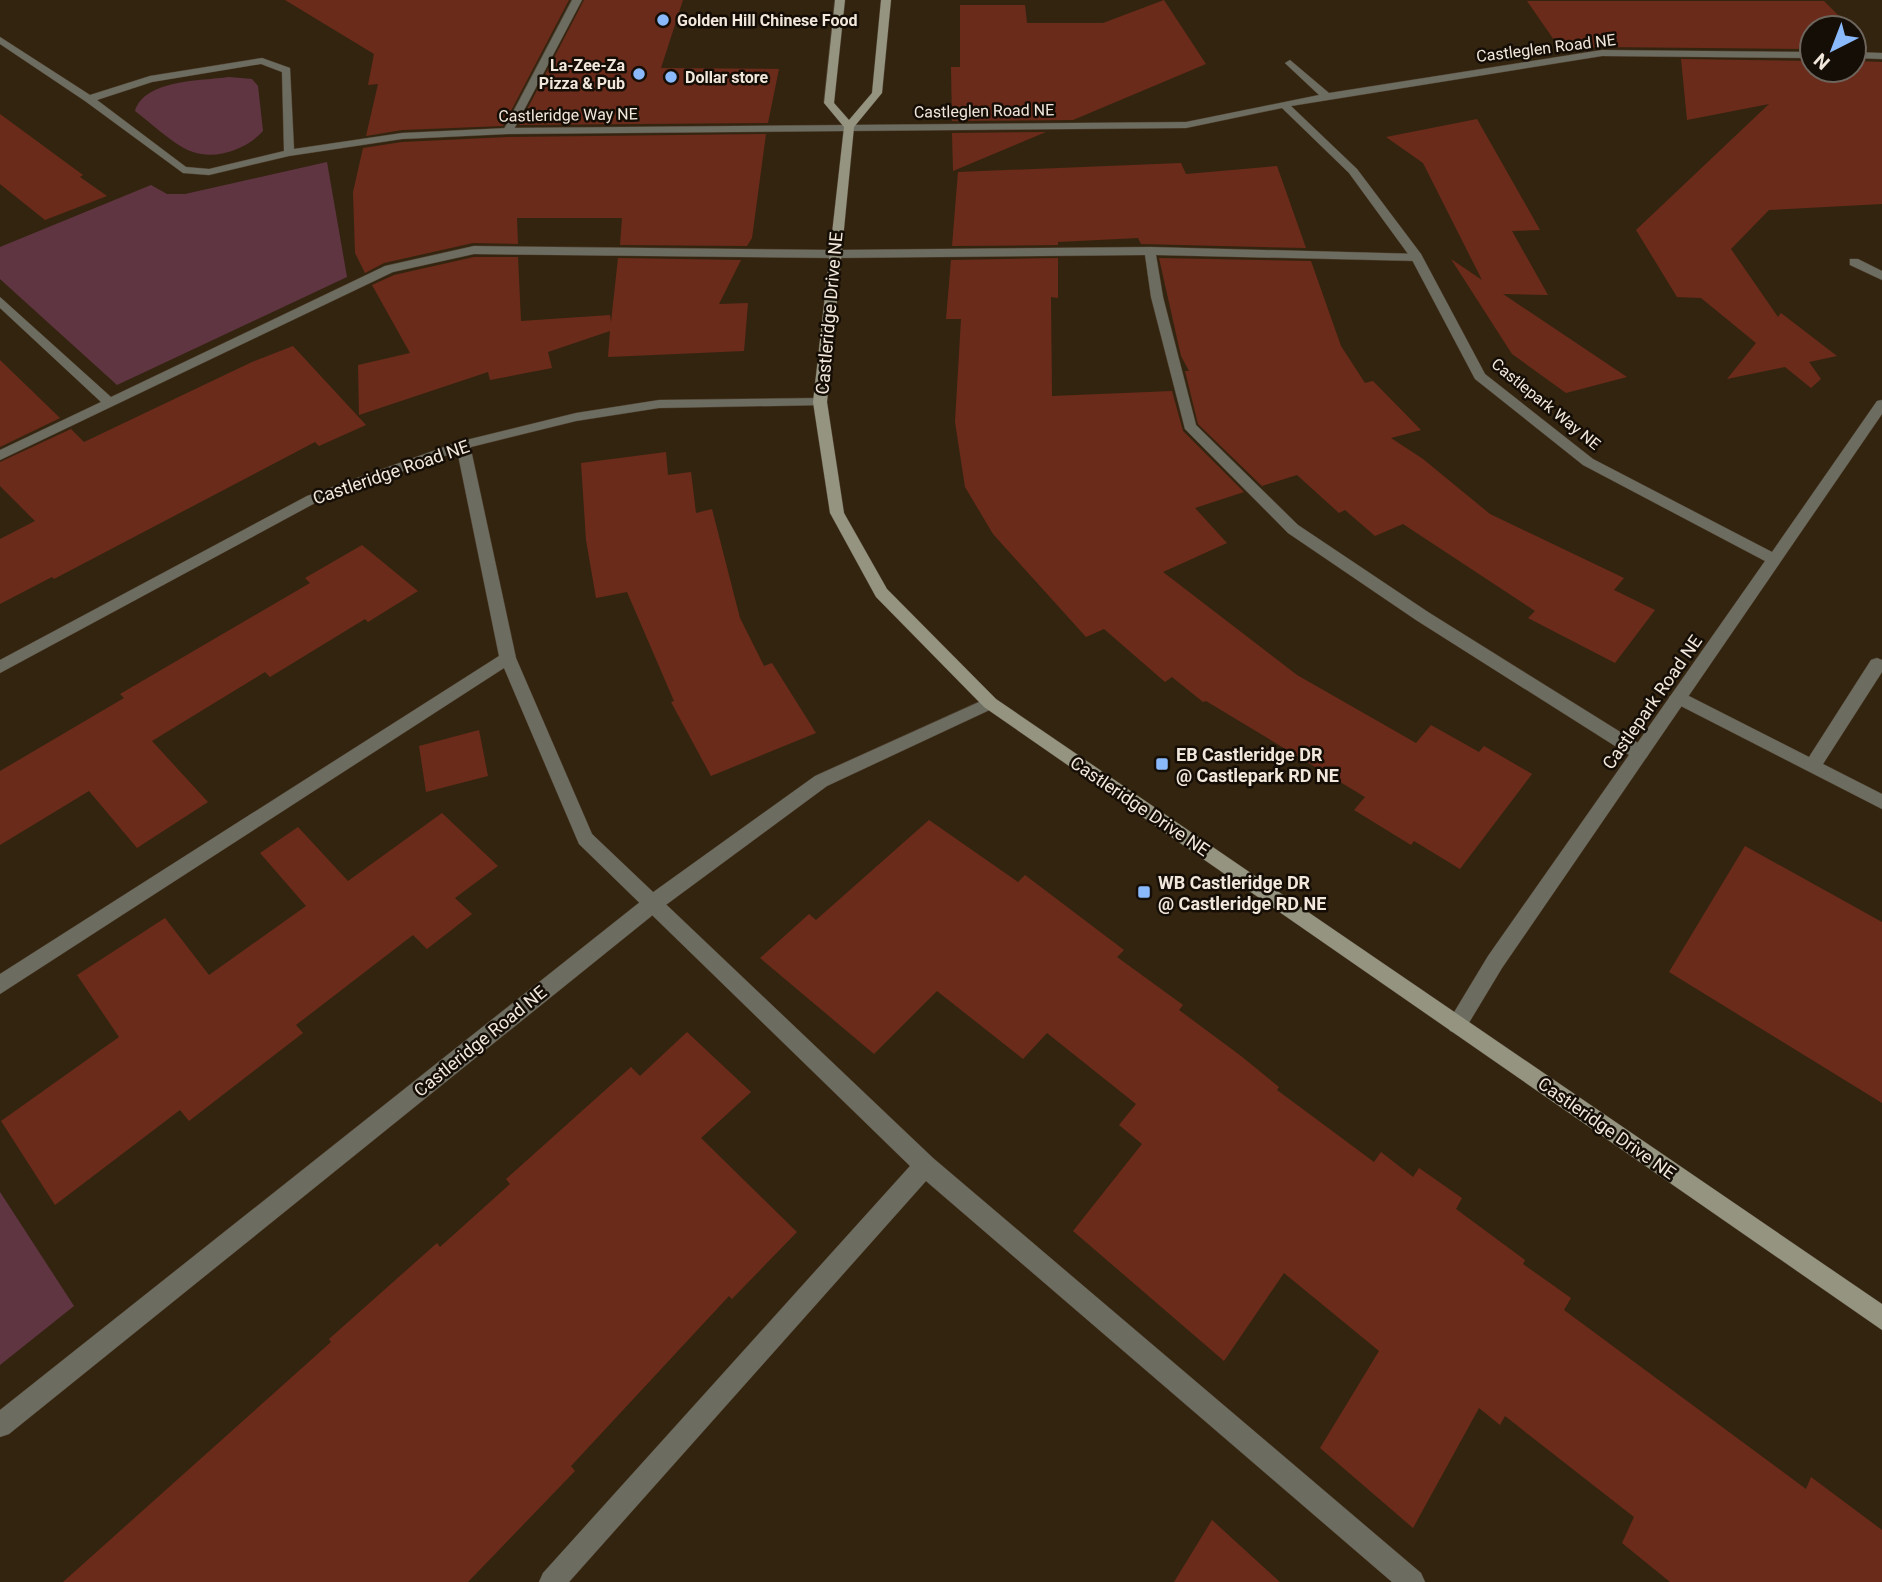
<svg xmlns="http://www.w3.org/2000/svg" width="1882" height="1582" font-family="Roboto,sans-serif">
<rect width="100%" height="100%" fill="#332410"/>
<!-- green -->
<g fill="#603542">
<path d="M229,77L252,79L258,86L263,131C247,149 217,160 193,152C176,147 150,122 135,111C145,79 202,81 229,77Z"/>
<path d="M327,162L347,277L117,385L0,279V247L151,185L167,194H185Z"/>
<path d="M0,1192L74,1306L0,1365Z"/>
</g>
<!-- building -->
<g fill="#6b2b1a">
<path d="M285,0H569L503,126L402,130L366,136L378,84L368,85L374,54Z"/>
<path d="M584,0H683L661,68L779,69L768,123L519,125Z"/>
<path d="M1164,0L1206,64L1073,120L952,121L951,67H960V5H1025L1027,23H1103Z"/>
<path d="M1527,1H1824L1851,28H1812V49L1602,47L1561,50Z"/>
<path d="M1681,59L1812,61V70H1854V61L1882,62V204L1769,210L1731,249L1778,317L1781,313L1837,356L1809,362L1821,379L1811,388L1785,367L1727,379L1756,343L1701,298L1677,297L1636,230L1769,104L1687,120Z"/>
<path d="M0,114L83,175L80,177L107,196L45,220L0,184Z"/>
<path d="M1477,119L1540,230L1512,231L1548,295L1503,294L1627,377L1566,393L1512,354L1451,259L1482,280L1423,163L1386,137Z"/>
<path d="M1046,132L953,171L952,133Z"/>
<path d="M766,134L752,238L747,246L620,245L622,218H517L518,244L473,243L384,263L365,273L355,253L353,192L363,148L402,142L508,137Z"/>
<path d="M1181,163L1186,174L1277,166L1306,248L1141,244L1138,238L1058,242V245L952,246L958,172Z"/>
<path d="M474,257H518L521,321L610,315L611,322L618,258L741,260L719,304L748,303L744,351L608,357L610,331L548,352L552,368L490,380L488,372L359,415L358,365L410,353L372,285L394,275Z"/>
<path d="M1058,258V298L1051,297L1052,396L1172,391L1183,431L1244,492L1195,508L1227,543L1163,572L1297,675L1416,743L1431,725L1479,752L1484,746L1532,774L1460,869L1414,841L1411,845L1354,810L1365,797L1206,701L1203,702L1172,677L1165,682L1104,629L1086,637L993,534L965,487L955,422L961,319H946L951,260Z"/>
<path d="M1159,258L1311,261L1341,346L1365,383L1373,381L1421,430L1391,438L1423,459L1490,514L1624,578L1614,590L1655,610L1615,663L1528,618L1535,611L1403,524L1375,536L1345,510L1339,513L1297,475L1262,486L1198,424L1185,371H1189L1181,356Z"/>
<path d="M293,346L366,425L319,446L315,442L54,579L52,577L0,604V539L35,521L0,486V462L71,429L84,442L252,362Z"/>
<path d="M0,360L60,418L0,447Z"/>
<path d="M666,452L668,475L691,472L696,513L712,509L740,618L764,666L772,663L816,733L711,776L671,702L674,701L627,592L596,598L586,540L581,463Z"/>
<path d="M362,545L418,591L368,622L365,619L270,677L265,672L152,741L208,802L137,848L89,791L0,845V771L124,698L120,694L310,583L305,578Z"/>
<path d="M479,730L488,776L426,792L419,746Z"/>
<path d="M442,813L498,866L455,898L472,914L427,949L413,935L296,1025L303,1033L189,1121L180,1110L55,1205L1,1121L119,1037L77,975L165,918L209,975L306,906L260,853L298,827L348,881Z"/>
<path d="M929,820L1018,882L1025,875L1124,950L1117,957L1183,1005L1179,1010L1241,1056L1279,1087L1277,1090L1374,1162L1381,1152L1413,1177L1419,1168L1462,1198L1456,1209L1525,1260L1523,1264L1571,1298L1564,1310L1806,1489L1811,1477L1882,1530V1582H1670L1622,1543L1634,1517L1505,1416L1500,1425L1479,1408L1413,1528L1320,1448L1379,1351L1284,1273L1224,1361L1073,1231L1142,1144L1119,1125L1136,1104L1047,1033L1023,1059L937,991L874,1054L760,958L809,914L816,920Z"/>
<path d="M1745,846L1882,922V1103L1669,972Z"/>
<path d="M687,1032L751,1092L701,1138L797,1232L732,1299L729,1296L571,1466L575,1471L468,1582H63L331,1342L329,1339L437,1243L440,1247L510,1184L506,1179L631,1067L640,1076Z"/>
<path d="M1212,1520L1280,1582H1174Z"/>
</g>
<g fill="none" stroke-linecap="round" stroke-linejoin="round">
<!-- lane casing -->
<g stroke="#4e3f2c" stroke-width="1">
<g id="lane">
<path d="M572,0H582L513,131L504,133L503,131Z"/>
<path d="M474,246L834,250L1150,247L1421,254V260L1417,261L1156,255L1163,297L1196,425L1298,525L1428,612L1646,748L1649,753L1646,758H1634L1416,620L1288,533L1185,429L1151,297L1145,255L834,258L474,254L393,272L0,460V450L101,402L0,308V297L111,397L385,266Z"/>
<path d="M463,441L470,445L516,658L592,834L933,1158L1421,1573L1425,1582H1392L926,1181L569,1582H539L543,1573L910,1166L579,844L504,668L0,994V974L499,656L456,445Z"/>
<path d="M1877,658L1882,660V672L1823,764L1882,794V809L1671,701L1669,697L1677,691L1683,693L1809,757L1871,660Z"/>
</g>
</g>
<!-- street casing -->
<g stroke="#4e3f2c" stroke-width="1">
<g id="street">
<path d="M0,37L90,95L150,76L262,58L290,68L294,149L402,133L508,128L1186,122L1319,95L1287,65L1285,63L1290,60L1329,93L1602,50L1812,52V58L1602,56L1291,106L1357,169L1421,254L1485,374L1593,459L1772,552L1877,401L1882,400V414L1502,968L1464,1031L1457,1033L1450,1031L1447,1024L1488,956L1765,561L1583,465L1475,379L1411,258L1349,173L1282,108L1186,128L508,134L402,139L289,156L209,175L183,173L85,101L0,44ZM261,64L282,72L284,151L209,169L186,167L97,100L152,82Z"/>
<path d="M1854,52L1882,53V59L1854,58Z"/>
<path d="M1850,259H1858L1882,271V280L1850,265Z"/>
<path d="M820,398L825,399V405L659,408L576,421L467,448L317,502L0,673V660L307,496L458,442L576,413L659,400Z"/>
<path d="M990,697L998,703L996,707L827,786L659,910L9,1434L0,1437V1410L645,898L815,776Z"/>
</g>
</g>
<!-- secondary casing -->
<g stroke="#4e3f2c" stroke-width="1">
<path id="secondary" d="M835,0H845L834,103L849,120L872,93L881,0H891L882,93L854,127L827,402L844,513L887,589L996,699L1882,1304V1330L984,707L876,597L830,513L813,402L844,127L824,103Z"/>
</g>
<!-- lane -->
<use href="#lane" fill="#6d6c61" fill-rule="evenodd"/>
<!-- street -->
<use href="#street" fill="#6d6c61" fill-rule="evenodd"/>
<!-- secondary -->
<use href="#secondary" fill="#949481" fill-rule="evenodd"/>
</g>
<!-- markers -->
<g fill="#8bbafc" stroke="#150e07" stroke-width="2.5">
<circle cx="663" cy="20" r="7"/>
<circle cx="639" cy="74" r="7"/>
<circle cx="671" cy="77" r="7"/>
<rect x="1155" y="757" width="14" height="14" rx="3.5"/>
<rect x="1137" y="885" width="14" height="14" rx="3.5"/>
</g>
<g text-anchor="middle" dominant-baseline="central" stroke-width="5" stroke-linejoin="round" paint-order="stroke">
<!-- far-poi labels -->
<g font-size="16" font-weight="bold" fill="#f2e7db" stroke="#150e07" text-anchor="start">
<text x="677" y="20">Golden Hill Chinese Food</text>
<text x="625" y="65" text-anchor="end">La-Zee-Za<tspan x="625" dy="18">Pizza &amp; Pub</tspan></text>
<text x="685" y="77">Dollar store</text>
</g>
<!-- far-street labels -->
<g font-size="16" fill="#f2e7db" stroke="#150e07">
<text transform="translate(1546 48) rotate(-7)">Castleglen Road NE</text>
<text transform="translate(984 111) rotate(-1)">Castleglen Road NE</text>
<text transform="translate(568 115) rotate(-1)">Castleridge Way NE</text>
<text transform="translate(1546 404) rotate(39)">Castlepark Way NE</text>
</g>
<!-- street labels -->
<g font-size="18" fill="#f2e7db" stroke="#150e07">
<text transform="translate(829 313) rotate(-85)">Castleridge Drive NE</text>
<text transform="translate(391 472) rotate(-19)">Castleridge Road NE</text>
<text transform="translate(1652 702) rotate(-55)">Castlepark Road NE</text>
<text transform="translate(1140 806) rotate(34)">Castleridge Drive NE</text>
<text transform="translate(480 1041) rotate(-39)">Castleridge Road NE</text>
<text transform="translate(1607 1128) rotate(35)">Castleridge Drive NE</text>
</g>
<!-- poi labels -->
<g font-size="18" font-weight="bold" fill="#f2e7db" stroke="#150e07" text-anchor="start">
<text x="1176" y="754">EB Castleridge DR<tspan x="1176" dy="21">@ Castlepark RD NE</tspan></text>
<text x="1158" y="882">WB Castleridge DR<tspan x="1158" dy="21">@ Castleridge RD NE</tspan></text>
</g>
</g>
<!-- north arrow -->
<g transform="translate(1833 49) rotate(222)"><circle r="33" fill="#150e07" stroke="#6d655c" stroke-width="2"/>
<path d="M0-5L12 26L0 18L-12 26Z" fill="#8bbafc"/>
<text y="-10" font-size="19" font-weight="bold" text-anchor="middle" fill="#f2e7db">N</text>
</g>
</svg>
